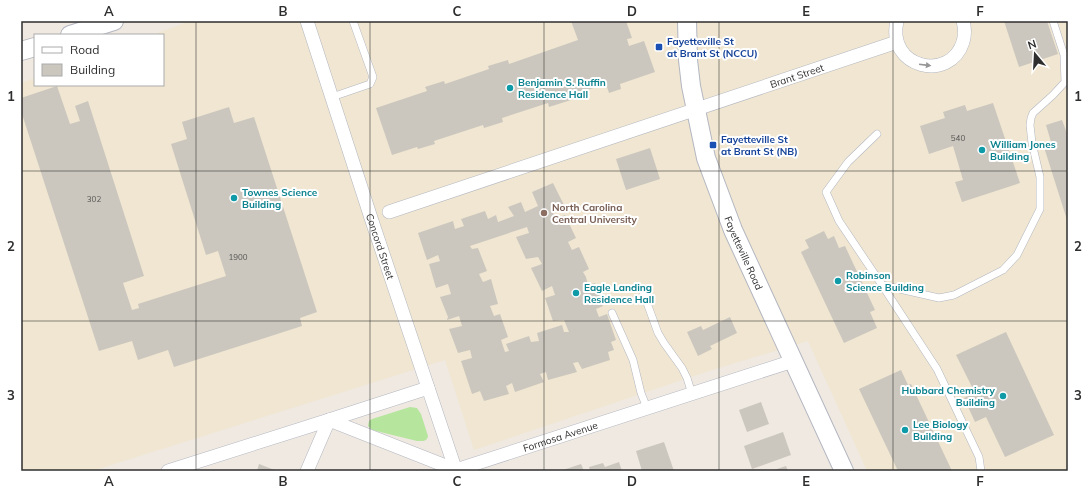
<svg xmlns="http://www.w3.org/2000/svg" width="1089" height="492" font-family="Mulish,sans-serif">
<rect width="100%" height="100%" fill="#efe9e1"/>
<!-- education -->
<path fill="#f0e6d1" d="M190,21H1068V471H867L808,341L712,370L474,450L445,360L92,471H21V83L35,78V85H163V35H152Z"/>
<!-- green -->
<path fill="#b6e59e" d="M410,407L417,408L421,414L428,436C427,442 422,441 417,441L372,430L368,426L369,421L372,419Z"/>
<!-- building -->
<g fill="#cbc7bf" fill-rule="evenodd">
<path d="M571,21H626L632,38L627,39L629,46L644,41L655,72L620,84L621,89L609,93L606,84L569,96L571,100L549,107L548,103L502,118L503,122L484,128L483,125L434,141L435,144L418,149L417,147L392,155L376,108L427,91L425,87L444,81L445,84L489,69L488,66L508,60L509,64L578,40Z"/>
<path d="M1004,21H1047L1058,54L1019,67Z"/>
<path d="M57,86L70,124L80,121L75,106L88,101L144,276L123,283L132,310L139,308L138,304L226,276L218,251L206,255L171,144L187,139L182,122L229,107L234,123L254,117L317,312L300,318L302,326L174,367L168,350L138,360L132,341L99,351L21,111V98Z"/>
<path d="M993,103L1020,183L962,202L955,182L963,180L953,146L929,154L920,126L945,118L943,112L965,105L967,111Z"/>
<path d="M1062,120L1068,136V223L1043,144L1051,142L1046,125Z"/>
<path d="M650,148L660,179L626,190L616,159Z"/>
<path d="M553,183L564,205L551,211L557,218L565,215L576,238L568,242L572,250L579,247L589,269L583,272L586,277L588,285L595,283L603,306L596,309L599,317L607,314L616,340L611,342L614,350L608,352L610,360L582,369L578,362L573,363L577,372L548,380L546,372L540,374L544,382L515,392L512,383L506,386L509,394L484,401L480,391L472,394L461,361L472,358L470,350L458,353L449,329L462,326L459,316L447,320L448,317L440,297L451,294L448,284L436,288L429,264L440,261L438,255L427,260L418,233L453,221L455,229L464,226L461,219L485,211L488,219L496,215L498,222L514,216L508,207L521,202L525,212L538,206L532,192ZM527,227L529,233L516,237L526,259L538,257L542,264L531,268L542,291L552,286L555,295L545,298L553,321L564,320L569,332H564L562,325L537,333L539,341L531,342L529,336L506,344L509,351L505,352L501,340L508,337L500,314L494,316L490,306L498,304L491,279L483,282L479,274L487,271L478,248L472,249L470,246Z"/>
<path d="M824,231L828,239L834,236L839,248L845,246L875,310L870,312L877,328L844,343L801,252L809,248L805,240Z"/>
<path d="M730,317L737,333L710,346L712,349L698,356L687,332L701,326L703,330Z"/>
<path d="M1006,332L1054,435L1005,457L986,417L975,422L964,398L975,393L956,355Z"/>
<path d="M901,370L908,385L911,384L952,471H898L859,389Z"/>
<path d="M761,402L769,424L747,432L739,410Z"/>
<path d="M783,432L791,455L752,469L744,446Z"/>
<path d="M664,442L674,471H642L636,451Z"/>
<path d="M619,462L622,471H590L589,467L603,463L605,467Z"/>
<path d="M259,464L277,471H257Z"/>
<path d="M581,464L584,471H560Z"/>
<path d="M786,466L788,471H771Z"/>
</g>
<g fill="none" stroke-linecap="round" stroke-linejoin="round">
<!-- lane casing -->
<g stroke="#b4b7c1" stroke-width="8">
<g id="lane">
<path d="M332,97L370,84L373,77L353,21"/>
<path d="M877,134L848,162L826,192L839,221L882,285L937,369L979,457L981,471"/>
<path d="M882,285L939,298L954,295L1003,270L1017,255L1040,209V177L1032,143L1030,125L1031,118L1033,113L1053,95L1065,82L1064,55L1053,21"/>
<path d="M643,292L658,333L664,343L682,368L687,378L692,394"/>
<path d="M612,313L633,360L641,393L647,408"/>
</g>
</g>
<!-- street casing -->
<g stroke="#b4b7c1" stroke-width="14">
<g id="street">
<path id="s1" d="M307,21L371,218L456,471"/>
<path d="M897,21C886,68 950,83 963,42C965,35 965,28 963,21"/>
<path id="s2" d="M389,212L897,42"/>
<path id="s3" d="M329,420L456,470L793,361"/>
<path d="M168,471L329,420L428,388"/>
<path d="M307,471L329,420"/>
</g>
</g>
<!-- secondary casing -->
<g stroke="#b4b7c1" stroke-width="20">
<g id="secondary">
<path id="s4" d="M687,21L688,60L691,86L706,158L733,230L844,471"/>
<path d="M70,35L114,21"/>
<path d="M21,51L35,47"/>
</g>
</g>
<!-- lane -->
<use href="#lane" stroke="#fff" stroke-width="7"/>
<!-- street -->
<use href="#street" stroke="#fff" stroke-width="13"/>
<!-- secondary -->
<use href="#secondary" stroke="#fff" stroke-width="18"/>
</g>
<!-- one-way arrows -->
<defs><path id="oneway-solid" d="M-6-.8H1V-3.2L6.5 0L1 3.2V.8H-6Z"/></defs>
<use fill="#969696" href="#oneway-solid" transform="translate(925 65) rotate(7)"/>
<!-- grid -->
<path fill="none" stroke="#2e2e2e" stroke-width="1" stroke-opacity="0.55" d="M196,21V471M370,21V471M544,21V471M719,21V471M893,21V471M21,171H1068M21,321H1068"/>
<!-- markers -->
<g fill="#1a4fb4" stroke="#fff" stroke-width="1.5">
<rect x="655" y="43" width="8" height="8" rx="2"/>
<rect x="709" y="141" width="8" height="8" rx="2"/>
</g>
<g fill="#0f9aa8" stroke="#fff" stroke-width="1.5">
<circle cx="510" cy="88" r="4"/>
<circle cx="982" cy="150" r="4"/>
<circle cx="234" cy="198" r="4"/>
<circle cx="838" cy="281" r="4"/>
<circle cx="576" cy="293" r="4"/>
<circle cx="1003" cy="396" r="4"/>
<circle cx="905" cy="430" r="4"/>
</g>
<circle fill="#8d6e63" stroke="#fff" stroke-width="1.5" cx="544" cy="213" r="4"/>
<g text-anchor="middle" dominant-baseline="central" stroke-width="4" stroke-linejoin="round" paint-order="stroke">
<!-- number labels -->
<g font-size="8" fill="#555452">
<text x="958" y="138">540</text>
<text x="94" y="199">302</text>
<text x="238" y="257">1900</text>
</g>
<!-- transit labels -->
<g font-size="10" font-weight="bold" fill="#164399" stroke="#fff" text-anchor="start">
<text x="667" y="41">Fayetteville St<tspan x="667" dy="12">at Brant St (NCCU)</tspan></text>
<text x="721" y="139">Fayetteville St<tspan x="721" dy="12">at Brant St (NB)</tspan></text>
</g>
<!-- street labels -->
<g font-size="10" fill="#2e2e2e" stroke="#fff">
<text stroke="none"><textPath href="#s2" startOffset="430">Brant Street</textPath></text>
<text stroke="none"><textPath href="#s1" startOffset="237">Concord Street</textPath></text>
<text stroke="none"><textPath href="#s4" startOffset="241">Fayetteville Road</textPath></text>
<text stroke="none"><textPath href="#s3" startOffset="246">Formosa Avenue</textPath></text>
</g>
<!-- culture labels -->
<g font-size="10" font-weight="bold" fill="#0d838f" stroke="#fff" text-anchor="start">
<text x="518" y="82">Benjamin S. Ruffin<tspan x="518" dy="12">Residence Hall</tspan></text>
<text x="990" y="144">William Jones<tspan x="990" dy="12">Building</tspan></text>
<text x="242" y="192">Townes Science<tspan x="242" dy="12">Building</tspan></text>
<text x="846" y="275">Robinson<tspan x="846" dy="12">Science Building</tspan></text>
<text x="584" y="287">Eagle Landing<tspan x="584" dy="12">Residence Hall</tspan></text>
<text x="995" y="390" text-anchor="end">Hubbard Chemistry<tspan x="995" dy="12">Building</tspan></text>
<text x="913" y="424">Lee Biology<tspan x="913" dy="12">Building</tspan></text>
</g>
<!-- education labels -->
<g font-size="10" font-weight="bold" fill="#785e54" stroke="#fff" text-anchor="start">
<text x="552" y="207">North Carolina<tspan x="552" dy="12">Central University</tspan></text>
</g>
</g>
<!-- border -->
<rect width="1089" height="492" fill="none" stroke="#ffffff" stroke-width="44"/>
<!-- legend -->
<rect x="34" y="34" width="130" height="52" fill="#ffffff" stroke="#ababab"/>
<rect x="42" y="47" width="20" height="6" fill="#ffffff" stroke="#ababab"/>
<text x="70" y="54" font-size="12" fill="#2e2e2e">Road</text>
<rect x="42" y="64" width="20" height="12" fill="#cbc7bf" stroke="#ababab"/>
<text x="70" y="74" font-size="12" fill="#2e2e2e">Building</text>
<!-- north arrow -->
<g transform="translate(1035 54) rotate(342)" stroke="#ffffff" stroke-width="3" paint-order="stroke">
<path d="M0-3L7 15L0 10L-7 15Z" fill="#2e2e2e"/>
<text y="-6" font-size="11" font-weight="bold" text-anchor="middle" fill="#2e2e2e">N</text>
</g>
<rect x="22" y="22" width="1045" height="448" fill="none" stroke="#2e2e2e" stroke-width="1.5"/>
<g font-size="13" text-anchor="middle" font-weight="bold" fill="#2e2e2e">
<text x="109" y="16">A</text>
<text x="283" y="16">B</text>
<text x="457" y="16">C</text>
<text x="632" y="16">D</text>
<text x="806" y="16">E</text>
<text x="980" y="16">F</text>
<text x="11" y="101">1</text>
<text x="1078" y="101">1</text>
<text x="11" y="251">2</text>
<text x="1078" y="251">2</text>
<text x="11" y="400">3</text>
<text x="1078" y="400">3</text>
<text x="109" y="486">A</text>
<text x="283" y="486">B</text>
<text x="457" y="486">C</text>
<text x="632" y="486">D</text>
<text x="806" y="486">E</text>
<text x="980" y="486">F</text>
</g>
</svg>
